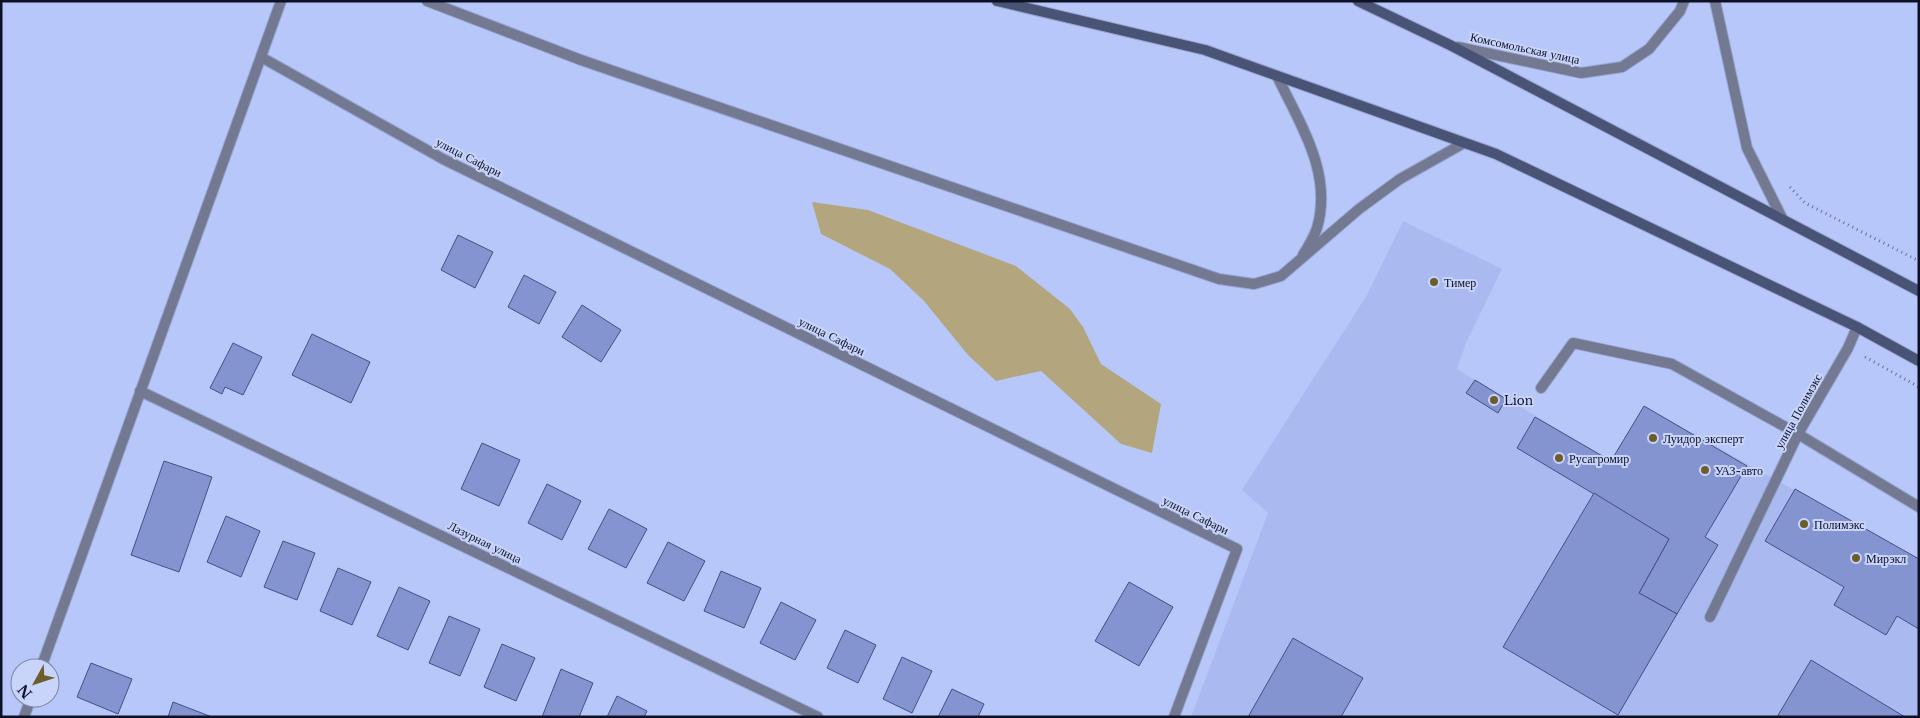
<svg xmlns="http://www.w3.org/2000/svg" width="1920" height="718" font-family="'Libre Baskerville',serif">
<rect width="100%" height="100%" fill="#b8c7f9"/>
<!-- built -->
<path fill="#aabaf1" d="M1403,221L1502,269L1466,343L1457,369L1611,461L1644,406L1919,560V717H1191L1268,513L1242,490L1367,295Z"/>
<!-- green -->
<path fill="#b3a67f" d="M812,202L868,210L1016,266L1070,309L1083,327L1101,364L1161,404L1152,453L1121,444L1041,371L996,381L968,355L924,301L890,269L821,234Z"/>
<!-- building -->
<g fill="#8494d1" stroke="#435087">
<path d="M458,235L493,252L475,288L441,270Z"/>
<path d="M524,275L556,292L539,324L508,307Z"/>
<path d="M582,305L621,330L601,362L562,337Z"/>
<path d="M312,334L370,362L351,403L292,375Z"/>
<path d="M233,343L262,357L243,395L225,387L222,394L210,388Z"/>
<path d="M1475,380L1506,399L1498,413L1466,393Z"/>
<path d="M1644,406L1747,466L1705,537L1718,545L1677,614L1639,593L1669,539L1517,448L1535,417L1611,461Z"/>
<path d="M482,443L520,460L499,506L461,489Z"/>
<path d="M164,461L212,477L179,572L131,555Z"/>
<path d="M547,484L581,501L562,540L528,523Z"/>
<path d="M1795,489L1919,559V629L1897,616L1886,635L1834,605L1844,587L1765,541Z"/>
<path d="M1594,493L1669,539L1639,593L1677,614L1618,715L1503,647Z"/>
<path d="M609,509L647,529L626,568L588,549Z"/>
<path d="M226,516L260,531L241,577L207,562Z"/>
<path d="M283,541L315,553L297,600L264,587Z"/>
<path d="M668,542L705,561L684,601L647,583Z"/>
<path d="M338,568L371,582L352,625L320,611Z"/>
<path d="M721,571L761,588L744,628L704,611Z"/>
<path d="M1129,582L1173,607L1139,666L1095,641Z"/>
<path d="M399,587L430,601L408,650L377,636Z"/>
<path d="M781,602L816,620L795,660L760,643Z"/>
<path d="M449,616L480,629L460,676L429,663Z"/>
<path d="M845,630L876,645L858,683L827,668Z"/>
<path d="M1293,638L1363,678L1341,717H1248Z"/>
<path d="M502,644L535,658L516,701L484,687Z"/>
<path d="M902,657L932,671L912,713L883,699Z"/>
<path d="M1811,660L1905,717H1777Z"/>
<path d="M91,663L132,679L118,714L77,697Z"/>
<path d="M561,669L593,683L579,717H542Z"/>
<path d="M952,689L984,704L978,717H938Z"/>
<path d="M617,696L647,711L644,717H607Z"/>
<path d="M173,702L212,717H168Z"/>
</g>
<g fill="none" stroke-linecap="round" stroke-linejoin="round">
<!-- lane casing -->
<g stroke="#99a6d3" stroke-width="12">
<g id="lane">
<path d="M1541,388L1573,343L1672,364L1798,434L1919,507"/>
<path d="M1710,617L1798,434L1848,348L1857,327"/>
</g>
</g>
<!-- street casing -->
<g stroke="#99a6d3" stroke-width="12">
<g id="street">
<path d="M427,1L581,60L1219,279L1254,284L1281,276L1359,209L1400,179L1464,143"/>
<path d="M1715,1L1747,148L1782,218"/>
<path d="M1458,47L1581,73L1622,67L1649,49L1680,11L1684,1"/>
<path d="M261,57L443,159L1237,549L1174,717"/>
<path d="M1277,76C1300,124 1333,173 1317,228C1314,237 1308,247 1303,255"/>
<path d="M140,391L818,717"/>
<path d="M41,668L281,1"/>
<path d="M24,717L31,698"/>
</g>
</g>
<!-- secondary casing -->
<g stroke="#99a6d3" stroke-width="12">
<g id="secondary">
<path d="M997,1L1205,50L1496,154L1857,327L1919,361"/>
<path d="M1358,1L1450,45L1919,291"/>
</g>
</g>
<!-- path -->
<g stroke="#667195" stroke-width="3" stroke-dasharray="1 4" stroke-linecap="butt">
<path d="M1790,187L1805,203L1919,261"/>
<path d="M1865,357L1919,387"/>
</g>
<!-- lane -->
<use href="#lane" stroke="#727991" stroke-width="10"/>
<!-- street -->
<use href="#street" stroke="#727991" stroke-width="10"/>
<!-- secondary -->
<use href="#secondary" stroke="#495375" stroke-width="10"/>
</g>
<!-- markers -->
<g fill="#6d5d2b" stroke="#c9d4fb" stroke-width="2">
<circle cx="1434" cy="282" r="5"/>
<circle cx="1494" cy="400" r="5"/>
<circle cx="1653" cy="438" r="5"/>
<circle cx="1559" cy="458" r="5"/>
<circle cx="1705" cy="470" r="5"/>
<circle cx="1804" cy="524" r="5"/>
<circle cx="1856" cy="558" r="5"/>
</g>
<g text-anchor="middle" dominant-baseline="central" stroke-width="4" stroke-linejoin="round" paint-order="stroke">
<!-- street labels -->
<g font-size="12" fill="#0c1127" stroke="#c9d4fb">
<text transform="translate(1525 48) rotate(12)">Комсомольская улица</text>
<text transform="translate(469 157) rotate(27)">улица Сафари</text>
<text transform="translate(832 336) rotate(26)">улица Сафари</text>
<text transform="translate(1798 411) rotate(-61)">улица Полимэкс</text>
<text transform="translate(1196 515) rotate(26)">улица Сафари</text>
<text transform="translate(485 542) rotate(26)">Лазурная улица</text>
</g>
<!-- poi labels -->
<g font-size="12" fill="#0c1127" stroke="#c9d4fb" text-anchor="start">
<text x="1444" y="282">Тимер</text>
<text x="1504" y="400">Lion</text>
<text x="1663" y="438">Луидор эксперт</text>
<text x="1569" y="458">Русагромир</text>
<text x="1715" y="470">УАЗ-авто</text>
<text x="1814" y="524">Полимэкс</text>
<text x="1866" y="558">Мирэкл</text>
</g>
</g>
<!-- border -->
<rect width="1920" height="718" fill="none" stroke="#0c1127" stroke-width="5"/>
<!-- north arrow -->
<g transform="translate(35 683) rotate(230)"><circle r="24" fill="#c9d4fb" stroke="#7d86a6"/>
<path d="M0-4L9 19L0 12L-9 19Z" fill="#6d5d2b"/>
<text y="-8" font-size="14" font-weight="bold" text-anchor="middle" fill="#0c1127">N</text>
</g>
</svg>
